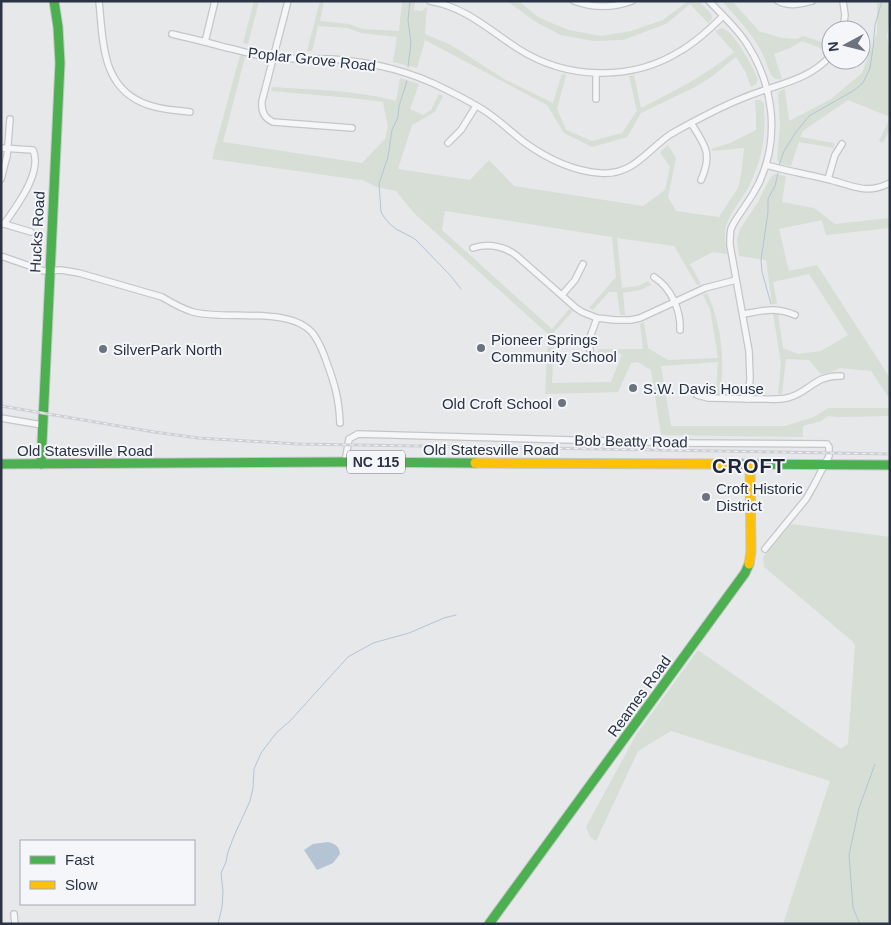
<svg xmlns="http://www.w3.org/2000/svg" width="891" height="925" font-family="Arial,sans-serif">
<rect width="100%" height="100%" fill="#e6e8ea"/>
<!-- green -->
<g fill="#d6ded6">
<path d="M254,1H259L248,44L243,43Z"/>
<path d="M320,1H324L320,21L349,24L362,29L399,31L402,1H415L414,10L422,11L427,7L425,34L451,45L504,79L553,103L562,74L566,75L557,109L566,130L592,141L622,133L637,111L629,76L634,75L641,108C674,91 705,76 734,52L715,31L722,28C735,32 752,66 758,79L756,84L751,87L745,71L736,57L710,78L695,87L641,113L627,137L592,147L564,133L547,105L425,40L417,68L393,62L397,37L361,33L348,28L318,26L312,51H307Z"/>
<path d="M507,1H519L538,17L554,24L569,30L600,36L631,31L663,20L688,1H699L711,14L712,19L708,23L690,4L666,24L623,40L593,41L561,35L536,22Z"/>
<path d="M722,1H732L759,31L782,38L797,39L803,36L831,45V47L828,51L802,41L790,48L774,54L782,79C779,79 777,80 774,78C770,75 766,62 764,57C755,36 737,18 722,1Z"/>
<path d="M877,1H890V18L887,36L890,53V117L848,100L803,131L800,137L834,143V148L799,142L791,166L781,164L777,160L780,125L778,94L780,91L785,89L789,121L831,99L862,73L877,33Z"/>
<path d="M240,55L245,57L223,142L362,163L385,139L388,127L383,102L352,98L271,91L272,87C313,90 356,90 396,101L400,78L419,84L410,109L423,115L431,110L439,94L443,96L435,112L412,125L398,169L470,180L489,160L514,186L643,206L665,190L670,167L660,152L668,145L676,158L668,197L676,211L719,217L738,188L742,169L744,148L712,151L711,149L730,143L756,130V115L755,100H760L764,103C765,129 765,147 755,172C752,180 748,189 743,196C737,206 729,215 726,227C724,236 726,245 727,254L713,252L690,264L701,284L697,285L674,246L617,238L622,288L638,286L648,281L651,285L640,290L623,293L625,315H620L617,292H609L593,310L589,308L616,277L612,237L445,211L442,230L552,329L570,308L573,311L554,332L552,383L611,382L622,354L598,353L599,349H643L640,324L644,322L648,348L668,360L718,358L710,309L703,295L707,293C717,314 722,339 722,362C723,373 721,384 720,394H716L718,362L661,366L671,426H785L814,417L828,408H890V416L838,417L828,416L821,421L803,426V437L661,435L651,370L638,362L631,363L618,392L545,394L548,334L414,213L396,191L377,187L362,180L353,179L212,159Z"/>
<path d="M890,118V129L883,143L879,141Z"/>
<path d="M775,174L786,176L782,202L814,208L835,224L890,218V228L826,235L822,220L779,229L789,271L817,265L890,378V399L871,371L840,368L834,371L821,374L809,360L786,359L782,394H778L781,364L773,313H778L783,348L798,354L821,351L848,335L809,274L773,282L777,304H772L766,260L739,256L737,240L740,229L758,202L770,178Z"/>
<path d="M791,524L890,537V924H783L830,781L671,731L638,751L596,841L590,837L586,827L636,735L698,650L841,749L848,744L855,645L851,640L764,567L763,557Z"/>
</g>
<!-- water -->
<path fill="#b4c4d5" d="M328,842C335,844 339,846 340,854L333,863L317,870L304,850L313,844Z"/>
<g fill="none" stroke-linecap="round" stroke-linejoin="round">
<!-- stream -->
<g stroke="#b4c4d5" stroke-width="1">
<path d="M408,67L411,43L408,20L410,1"/>
<path d="M407,81L399,106L398,117L392,130L388,157L379,184L381,212L384,217L390,224L396,229L415,239L450,275L461,289"/>
<path d="M779,165L784,151L796,132L809,116L853,91L863,83L870,68L873,48L875,25L882,1"/>
<path d="M771,304L762,272L761,260L768,212V199L775,186L778,173"/>
<path d="M218,924L222,907L223,891L221,873L226,862L228,852L234,836L250,801L253,788L254,769L261,753L277,732L289,722L348,657L373,643L409,633L444,618L456,615"/>
<path d="M860,924L853,908L849,855L859,808L875,764"/>
</g>
<!-- street casing -->
<g stroke="#c4c6c8" stroke-width="8">
<g id="street">
<path d="M99,1C103,39 101,84 141,102C155,109 174,110 190,112"/>
<path d="M288,1L262,101C261,111 264,118 273,122L352,128"/>
<path d="M430,1C465,7 488,29 517,48C566,80 632,82 682,50C697,41 710,29 723,16"/>
<path d="M574,1C593,8 613,8 632,1"/>
<path d="M709,1C722,15 737,28 747,44C774,86 780,138 759,183C755,191 750,199 745,206C740,214 734,221 731,229C730,234 730,240 730,245L749,351L750,379L748,399"/>
<path d="M778,1C790,7 799,4 812,1"/>
<path d="M843,30L845,15L843,1"/>
<path d="M172,34C189,38 206,42 224,47C238,50 253,55 268,57C289,60 311,58 332,59C372,62 410,71 445,89C459,96 473,103 485,111C499,120 511,132 524,142C546,158 573,171 600,173C633,176 647,150 671,134C694,121 718,108 743,98C773,85 810,81 831,55"/>
<path d="M205,42L215,1"/>
<path d="M596,74V99"/>
<path d="M691,123C705,145 713,154 701,180"/>
<path d="M448,143L461,130L476,106"/>
<path d="M1,148L33,150C43,172 16,207 4,224"/>
<path d="M766,165C787,171 806,174 826,179C851,184 864,196 890,183"/>
<path d="M1,179L7,156L10,119"/>
<path d="M828,179L835,155L842,144"/>
<path d="M1,223L31,232"/>
<path d="M473,248C488,243 505,246 517,256L576,308L582,312L597,318L615,320H631L640,318L705,288L736,280"/>
<path d="M1,256L44,271L61,270L79,273L162,297C172,303 182,309 193,312C226,321 292,305 314,335C320,344 324,354 327,363C335,385 339,399 340,423"/>
<path d="M654,277C671,288 681,310 680,330"/>
<path d="M562,295L575,280L583,264"/>
<path d="M743,314C764,311 774,306 795,315"/>
<path d="M590,350L589,340L597,318"/>
<path d="M697,395L708,398C725,398 742,399 760,399C769,399 778,400 787,398C809,393 814,375 841,376"/>
<path d="M1,418L42,425"/>
<path d="M345,462L349,439L358,434L682,443L827,444L829,447V456L814,485L806,499L765,549"/>
<path d="M14,914L15,924"/>
</g>
</g>
<!-- fast casing -->
<g stroke="#c4c6c8" stroke-width="11">
<g id="fast">
<path d="M1,464L345,462L475,463"/>
<path d="M41,464L60,63L58,27L54,1"/>
<path d="M726,464L890,465"/>
<path d="M489,924L745,573L749,564"/>
</g>
</g>
<!-- slow casing -->
<g stroke="#c4c6c8" stroke-width="11">
<g id="slow">
<path d="M475,463L726,464"/>
<path d="M749,564L751,552L750,463"/>
</g>
</g>
<!-- street -->
<use href="#street" stroke="#f5f6f7" stroke-width="5.5"/>
<!-- fast -->
<use href="#fast" stroke="#4caf50" stroke-width="9"/>
<!-- slow -->
<use href="#slow" stroke="#ffc107" stroke-width="9"/>
<!-- rail casing -->
<g stroke="#cecfd2" stroke-width="3">
<path id="rail" d="M1,406L154,432L198,438L298,444L890,454"/>
</g>
<!-- rail -->
<use href="#rail" stroke="#f4f6f9" stroke-width="1" stroke-dasharray="4" stroke-linecap="butt"/>
</g>
<!-- markers -->
<g fill="#6c737f" stroke="#f4f6f9" stroke-width="2">
<circle cx="481" cy="348" r="5"/>
<circle cx="103" cy="349" r="5"/>
<circle cx="633" cy="388" r="5"/>
<circle cx="562" cy="403" r="5"/>
<circle cx="706" cy="497" r="5"/>
</g>
<g text-anchor="middle" dominant-baseline="central" stroke-width="4" stroke-linejoin="round" paint-order="stroke">
<!-- shield labels -->
<rect fill="#f4f6f9" stroke="#676e7b" stroke-width="1" x="347" y="450.5" width="58" height="23" rx="4"/>
<g font-size="14" font-weight="bold" fill="#2b3445">
<text x="376" y="462">NC 115</text>
</g>
<!-- street labels -->
<g font-size="15" fill="#2b3445" stroke="#f4f6f9">
<text transform="translate(312 59) rotate(6)">Poplar Grove Road</text>
<text transform="translate(37 232) rotate(-87)">Hucks Road</text>
<text transform="translate(631 441) rotate(1)">Bob Beatty Road</text>
<text x="491" y="449">Old Statesville Road</text>
<text x="85" y="450">Old Statesville Road</text>
<text transform="translate(639 696) rotate(-54)">Reames Road</text>
</g>
<!-- poi labels -->
<g font-size="15" fill="#2b3445" stroke="#f4f6f9" text-anchor="start">
<text x="491" y="339">Pioneer Springs<tspan x="491" dy="17">Community School</tspan></text>
<text x="113" y="349">SilverPark North</text>
<text x="643" y="388">S.W. Davis House</text>
<text x="552" y="403" text-anchor="end">Old Croft School</text>
<text x="716" y="488">Croft Historic<tspan x="716" dy="17">District</tspan></text>
</g>
<!-- district labels -->
<g font-size="20" font-weight="bold" letter-spacing="1" fill="#1d2536" stroke="#f4f6f9">
<text x="749" y="466">CROFT</text>
</g>
</g>
<!-- border -->
<rect width="891" height="925" fill="none" stroke="#2b3445" stroke-width="5"/>
<!-- legend -->
<rect x="20" y="840" width="175" height="65" fill="#f4f6f9" stroke="#a4a8b1"/>
<rect x="30" y="856" width="25" height="8" fill="#4caf50" stroke="#a4a8b1"/>
<text x="65" y="865" font-size="15" fill="#2b3445">Fast</text>
<rect x="30" y="881" width="25" height="8" fill="#ffc107" stroke="#a4a8b1"/>
<text x="65" y="890" font-size="15" fill="#2b3445">Slow</text>
<!-- north arrow -->
<g transform="translate(846 45) rotate(263)"><circle r="24" fill="#f4f6f9" stroke="#a4a8b1"/>
<path d="M0-4L9 19L0 12L-9 19Z" fill="#6c737f"/>
<text y="-8" font-size="14" font-weight="bold" text-anchor="middle" fill="#2b3445">N</text>
</g>
</svg>
